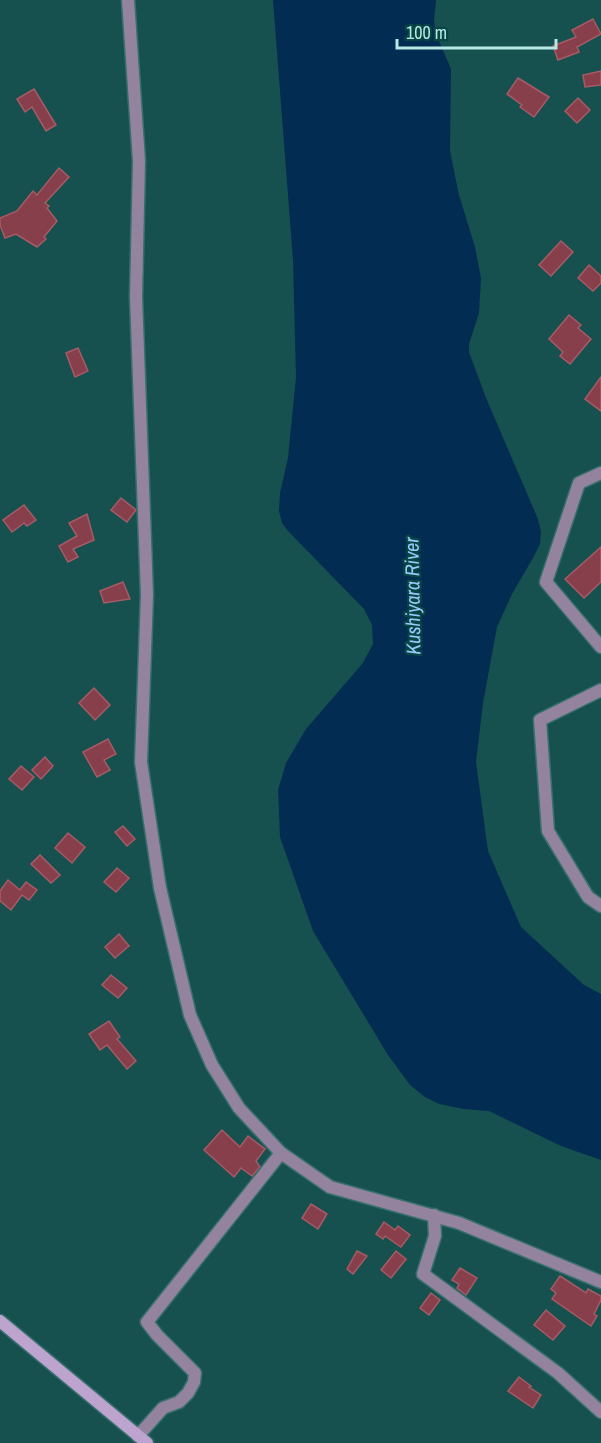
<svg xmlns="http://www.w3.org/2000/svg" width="601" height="1443" font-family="'Archivo Narrow',sans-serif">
<rect width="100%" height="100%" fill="#17514f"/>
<!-- water -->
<path fill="#022c51" d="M273,0H436L434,21L436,34L451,69L450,151L459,195L475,247L481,278L479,313L469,344V352L486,398L538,519L541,532L540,544L533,558L512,594L497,627L483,703L476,762L488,851L521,927L584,985L601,994V1160L561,1146L489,1111L463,1109L439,1104L425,1097L410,1085L388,1055L313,931L280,837L278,790L286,763L306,729L363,663L373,644L372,625L364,609L288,531L282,523L279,511L280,493L288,458L296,377L293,260Z"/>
<!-- building -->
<g fill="#863f4b" stroke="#a65b66" stroke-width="1.5">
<path d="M593,19L601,34L577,47L579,52L558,60L553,46L576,37L572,30Z"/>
<path d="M601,71V85L585,87L583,75Z"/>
<path d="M518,78L549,97L534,117L520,107L522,105L507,94Z"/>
<path d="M34,89L56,125L46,131L32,107L25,112L17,99Z"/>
<path d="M578,98L590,110L577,123L565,111Z"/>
<path d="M59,168L69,177L45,203L49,206L47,208L57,221L44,237L46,239L37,247L16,234L5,238L0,225V218L17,211L33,191L37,195Z"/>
<path d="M561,241L573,252L551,276L539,265Z"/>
<path d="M589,265L601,276V283L593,291L578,278Z"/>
<path d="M569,315L581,325L578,328L591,339L570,364L560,356L563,352L549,339Z"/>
<path d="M78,348L88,371L75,377L66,353Z"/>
<path d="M601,377V411L585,399Z"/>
<path d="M121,498L136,510L127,522L111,510Z"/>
<path d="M24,505L36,520L27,526L24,523L12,532L3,520Z"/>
<path d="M87,514L94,540L73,549L78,557L68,562L59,546L77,536L69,523Z"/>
<path d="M601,547V582L584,598L565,579Z"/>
<path d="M123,582L130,599L104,603L100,591Z"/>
<path d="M94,688L110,705L95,720L79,703Z"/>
<path d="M108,739L116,754L104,760L110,770L97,777L83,752Z"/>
<path d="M45,757L53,766L41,779L32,770Z"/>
<path d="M21,766L34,777L22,790L9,779Z"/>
<path d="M123,826L135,839L127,846L115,832Z"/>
<path d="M68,833L85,847L72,863L55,848Z"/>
<path d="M40,855L60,875L51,883L31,864Z"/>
<path d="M117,868L129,878L116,892L104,882Z"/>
<path d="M8,880L20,890L26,882L37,890L29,900L22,895L11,910L0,901V891Z"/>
<path d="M119,934L129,946L115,958L105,947Z"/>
<path d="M111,975L127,988L118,998L102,985Z"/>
<path d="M109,1021L120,1037L117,1039L136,1061L127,1069L107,1045L100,1050L89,1034Z"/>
<path d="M222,1130L240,1147L248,1136L265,1149L256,1161L260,1167L252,1176L241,1168L234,1177L204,1150Z"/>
<path d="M311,1204L327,1214L318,1229L302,1218Z"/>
<path d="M384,1222L395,1230L398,1226L410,1235L401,1247L385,1236L383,1239L376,1234Z"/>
<path d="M357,1251L367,1256L353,1274L347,1269Z"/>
<path d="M396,1251L406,1259L391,1278L381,1270Z"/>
<path d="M460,1268L477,1278L466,1295L457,1288L459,1284L452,1280Z"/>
<path d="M560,1276L586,1293L588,1289L601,1296V1300L594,1314L597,1316L591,1326L552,1299L556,1293L551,1289Z"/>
<path d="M431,1293L440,1300L429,1315L420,1308Z"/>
<path d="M546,1310L565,1326L553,1340L534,1325Z"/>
<path d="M519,1377L531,1386L529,1387L541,1395L533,1408L508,1391Z"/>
</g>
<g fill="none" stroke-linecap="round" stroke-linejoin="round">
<!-- street casing -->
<g stroke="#376f6d" stroke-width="15">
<g id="street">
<path d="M128,0L139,161L136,297L147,595L141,762L160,888L190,1015L212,1065L239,1108L281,1153L330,1187L459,1223L601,1282"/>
<path d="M601,473L579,483L546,582L601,647"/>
<path d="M601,690L540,720L548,831L588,897L601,906"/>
<path d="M434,1215L435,1236L423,1274L558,1373L601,1412"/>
<path d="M138,1436L163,1408L179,1402L188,1393L194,1382L195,1373L157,1335L147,1322L281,1153"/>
</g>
</g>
<!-- secondary casing -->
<g stroke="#376f6d" stroke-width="15">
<path id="secondary" d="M0,1321L147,1443"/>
</g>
<!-- street -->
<use href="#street" stroke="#93839f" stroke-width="12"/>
<!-- secondary -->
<use href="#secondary" stroke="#bda4cf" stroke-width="12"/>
</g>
<g text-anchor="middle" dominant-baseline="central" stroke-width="4.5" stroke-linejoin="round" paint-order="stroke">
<!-- water labels -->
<g font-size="20" font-style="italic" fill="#98c8fc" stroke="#074644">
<text transform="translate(412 596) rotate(-91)">Kushiyara River</text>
</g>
</g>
<!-- scale -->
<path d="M397 39v9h159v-9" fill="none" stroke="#b8e8e4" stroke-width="3"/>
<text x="406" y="39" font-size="18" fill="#b8e8e4" stroke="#074644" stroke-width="4.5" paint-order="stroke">100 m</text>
</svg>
